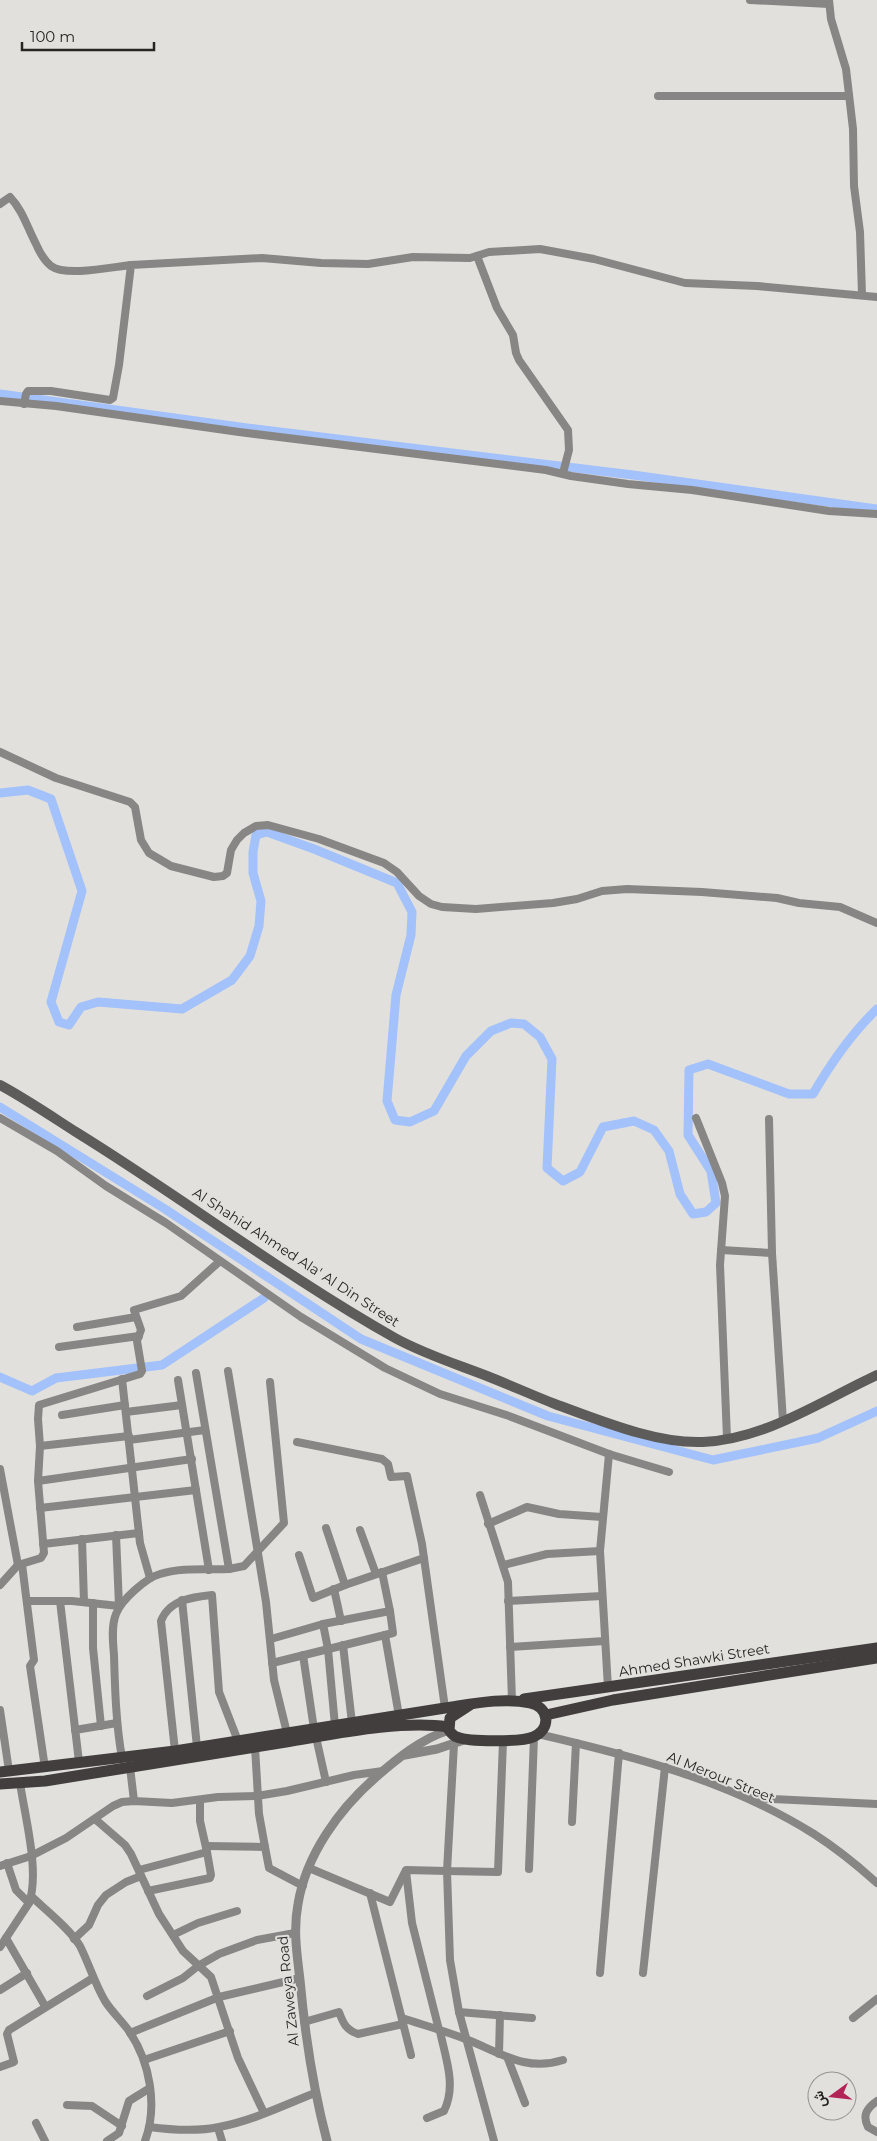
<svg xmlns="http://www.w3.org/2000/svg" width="877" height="2141" font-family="Montserrat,Vazirmatn,sans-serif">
<rect width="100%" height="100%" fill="#e1e0dd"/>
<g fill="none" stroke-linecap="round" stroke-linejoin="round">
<!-- canal -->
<g stroke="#a3c1fa" stroke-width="9">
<path d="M0,394L247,428L633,475L877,509"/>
<path d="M0,793L28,790L51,799L82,891L51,1002L59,1022L69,1025L81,1007L98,1002L182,1009L232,980L250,956L259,926L261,901L253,873V852L256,835L267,832L314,849L397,883L412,912L411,935L396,995L387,1101L395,1120L410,1122L434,1111L466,1056L491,1031L511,1023L524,1024L540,1037L552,1059L547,1168L563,1181L580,1172L603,1127L634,1121L654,1130L669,1151L680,1194L693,1214L706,1212L716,1203L711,1171L688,1135L689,1070L708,1064L789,1094H813C831,1063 851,1034 877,1009"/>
<path d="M0,1107L165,1209L361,1339L548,1416L713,1460L818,1438L877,1411"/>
<path d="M0,1377L32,1391L56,1378L162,1365L264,1298"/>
</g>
<!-- minor -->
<g stroke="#888685" stroke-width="8">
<path d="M750,0L829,4"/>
<path d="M829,0L831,19L846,69L853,129L854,186L860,232L862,295"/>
<path d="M658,96H849"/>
<path d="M0,204L10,197C23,211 27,227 36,244C39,251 45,261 51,266C66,277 112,267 131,265"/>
<path d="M477,256L497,308L513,335L516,353L519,360L568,430L569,450L563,473"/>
<path d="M0,401L56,406L239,432L546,470L571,476L628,484L692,490L829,511L877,514"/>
<path d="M24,404L26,394L28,391H51L110,400L113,398L119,365L131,265L262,258L321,263L368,264L413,257L470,258L489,252L540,249L594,259L685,283L757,286L877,297"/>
<path d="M0,752L56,778L130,802L135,807L141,840L149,853L171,866L214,877L223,876L227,873L231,850L237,840L244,833L256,826L268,825L319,839L384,863L397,872L419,896L431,904L442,907L476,909L553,903L577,899L602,891L627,889L702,892L777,898L799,903L840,907L877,923"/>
<path d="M0,1118L57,1151L106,1186L166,1223L301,1317L385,1368L440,1394L509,1416L609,1454L669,1472"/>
<path d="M696,1118L722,1183L725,1196L720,1265L727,1438"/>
<path d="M769,1119L772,1253L783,1421"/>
<path d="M721,1250L772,1253"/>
<path d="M77,1327L136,1317"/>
<path d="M59,1347L139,1336"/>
<path d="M228,1371L266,1602L274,1680L287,1733"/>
<path d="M122,1379L140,1543L150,1578"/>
<path d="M178,1380L209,1570"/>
<path d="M126,1412L182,1405"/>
<path d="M62,1415L125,1405"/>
<path d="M129,1440L205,1430"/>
<path d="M297,1442L382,1459L388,1464L391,1477L407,1476L422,1544L445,1708"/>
<path d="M40,1446L129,1436"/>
<path d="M0,1469L18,1565"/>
<path d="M38,1481L192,1459"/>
<path d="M480,1495L508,1582L512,1701"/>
<path d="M40,1508L196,1490"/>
<path d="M488,1524L527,1507L559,1514L602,1517"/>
<path d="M326,1528L345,1585L424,1558"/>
<path d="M360,1530L376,1574"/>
<path d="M82,1539L84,1602"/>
<path d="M43,1544L139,1533"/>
<path d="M299,1555L313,1598L345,1585"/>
<path d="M22,1564L34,1660L30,1666L45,1768"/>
<path d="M504,1565L547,1554L600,1551"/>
<path d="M229,1569L244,1566L284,1523L270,1382"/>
<path d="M0,1585L18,1565L41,1558L44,1553L38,1481L40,1446L38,1419L39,1405L140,1374L142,1371L137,1341L141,1330L134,1310L181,1296L220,1261"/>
<path d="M334,1589L341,1621"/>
<path d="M182,1600L197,1747"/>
<path d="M28,1601H72L119,1606L116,1535"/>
<path d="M60,1601L79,1762"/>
<path d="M508,1601L602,1596"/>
<path d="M93,1603V1648L101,1726"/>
<path d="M390,1611L393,1633L385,1635L399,1716"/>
<path d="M323,1624L328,1649L335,1726"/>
<path d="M271,1639L323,1624L390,1611L382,1572"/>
<path d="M343,1645L352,1723"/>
<path d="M510,1647L605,1641"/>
<path d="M303,1655L314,1729"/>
<path d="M272,1663L385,1635"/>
<path d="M608,1688L600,1551L609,1454"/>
<path d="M0,1710L9,1771"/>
<path d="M75,1730L117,1723"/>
<path d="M538,1734C633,1756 730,1781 814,1834C836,1848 857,1865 877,1883"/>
<path d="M316,1737L326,1782"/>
<path d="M454,1744L447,1871L498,1872L503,1741"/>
<path d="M255,1747L259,1814L265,1847"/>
<path d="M175,1751L161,1621C169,1600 192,1597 212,1595L219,1692L238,1741"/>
<path d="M122,1758C116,1724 115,1690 114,1655C113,1643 111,1626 116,1614C121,1600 146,1578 160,1574C181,1567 207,1570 229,1569L196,1373"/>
<path d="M130,1767L134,1801"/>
<path d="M751,1798L877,1804"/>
<path d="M95,1819L125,1845L131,1854L159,1914L183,1951L211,1977L238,2058L264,2113"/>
<path d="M572,1822L576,1743"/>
<path d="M206,1846L265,1847L269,1868L303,1886"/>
<path d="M7,1863L16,1890L29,1903"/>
<path d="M0,1866L31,1856L66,1838L113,1806L122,1802L134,1801L172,1803L218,1797L257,1796L287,1791L354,1775L383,1771"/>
<path d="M309,1868L390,1902L406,1870L447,1871L450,1960L459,2012L494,2141"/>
<path d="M529,1869L534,1737"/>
<path d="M139,1870L207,1852L200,1821V1800"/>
<path d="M406,1871L412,1923L439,2030"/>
<path d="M148,1891L210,1878L211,1875L207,1852"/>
<path d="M370,1893L411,2055"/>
<path d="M32,1897C46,1910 70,1929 80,1946C89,1964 95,1984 105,2001C112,2012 122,2021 129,2031C150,2062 158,2106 145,2141"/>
<path d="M173,1935L198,1923L237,1911"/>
<path d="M6,1938L45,2006"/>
<path d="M74,1939L89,1925L98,1905L106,1895L126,1882L141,1876"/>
<path d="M0,1947L29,1903C40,1872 25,1817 20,1783"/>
<path d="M600,1973L619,1753"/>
<path d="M643,1973L665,1767"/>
<path d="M0,1990L27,1973"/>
<path d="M147,1996L183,1978L198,1966L219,1954L257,1940L295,1933"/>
<path d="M459,2012L532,2018"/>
<path d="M402,2018C423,2025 446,2031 468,2040C501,2053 526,2072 563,2060"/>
<path d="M853,2018L877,1999"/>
<path d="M304,2022L339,2012C343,2023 346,2030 358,2034L403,2024"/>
<path d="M130,2033L219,1997L300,1978"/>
<path d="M499,2054L500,2015"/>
<path d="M508,2059L525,2103"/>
<path d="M144,2060L230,2031"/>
<path d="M0,2067L14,2062L7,2034L9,2030L93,1978"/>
<path d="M877,2101C867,2108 862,2115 868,2127L877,2132"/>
<path d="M67,2105L92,2106L122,2126"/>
<path d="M427,2118L444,2111C457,2085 445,2057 440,2031"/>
<path d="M36,2123L45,2141"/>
<path d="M149,2127C172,2130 196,2132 219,2127C252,2121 284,2105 315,2093"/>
<path d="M218,2128L222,2141"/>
<path d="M107,2141L119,2133L129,2101L150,2088"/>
</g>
<!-- tertiary -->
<g stroke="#888685" stroke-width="9">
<path d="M405,1755L437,1749L467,1739"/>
<path d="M327,2141C313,2088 305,2035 300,1980C297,1954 293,1930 298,1904C306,1855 339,1809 376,1777C398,1758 421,1739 449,1730"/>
</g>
<!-- secondary -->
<path stroke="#5e5c5b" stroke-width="10" d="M0,1085C26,1099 51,1116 76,1132C183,1198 285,1276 395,1338C424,1354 456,1364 487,1376C510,1385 532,1395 555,1404C599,1420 656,1444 703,1442C766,1439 821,1401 877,1375"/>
<!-- primary -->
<g stroke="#413e3d" stroke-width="11">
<path d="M524,1699L877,1648"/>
<path d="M546,1715L613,1700L877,1658"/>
<path d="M0,1772L175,1751L445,1708C472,1704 503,1697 530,1703C549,1707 552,1729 533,1737C522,1742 468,1742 457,1737C453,1736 451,1733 449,1730L450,1718L470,1705"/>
<path d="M0,1784L45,1781C125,1768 206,1755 286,1742C335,1734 400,1720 448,1727"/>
</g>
</g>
<g text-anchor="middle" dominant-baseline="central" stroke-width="4" stroke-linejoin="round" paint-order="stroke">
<!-- street labels -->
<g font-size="14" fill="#262524" stroke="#e1e0dd">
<text transform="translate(296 1257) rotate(33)">Al Shahid Ahmed Ala' Al Din Street</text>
<text transform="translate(694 1660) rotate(-9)">Ahmed Shawki Street</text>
<text transform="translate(721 1777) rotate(22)">Al Merour Street</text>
<text transform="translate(288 1991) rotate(-96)">Al Zaweya Road</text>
</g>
</g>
<!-- north arrow -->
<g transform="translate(832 2096) rotate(255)"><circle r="24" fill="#e1e0dd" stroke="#969593"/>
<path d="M0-4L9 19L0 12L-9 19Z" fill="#b22356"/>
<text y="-8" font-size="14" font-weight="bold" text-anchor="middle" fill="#262524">ش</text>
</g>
<!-- scale -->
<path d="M22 42v8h132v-8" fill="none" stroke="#262524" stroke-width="2.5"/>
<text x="30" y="42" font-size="15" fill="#262524" stroke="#e1e0dd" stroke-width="4" paint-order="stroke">100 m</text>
</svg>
